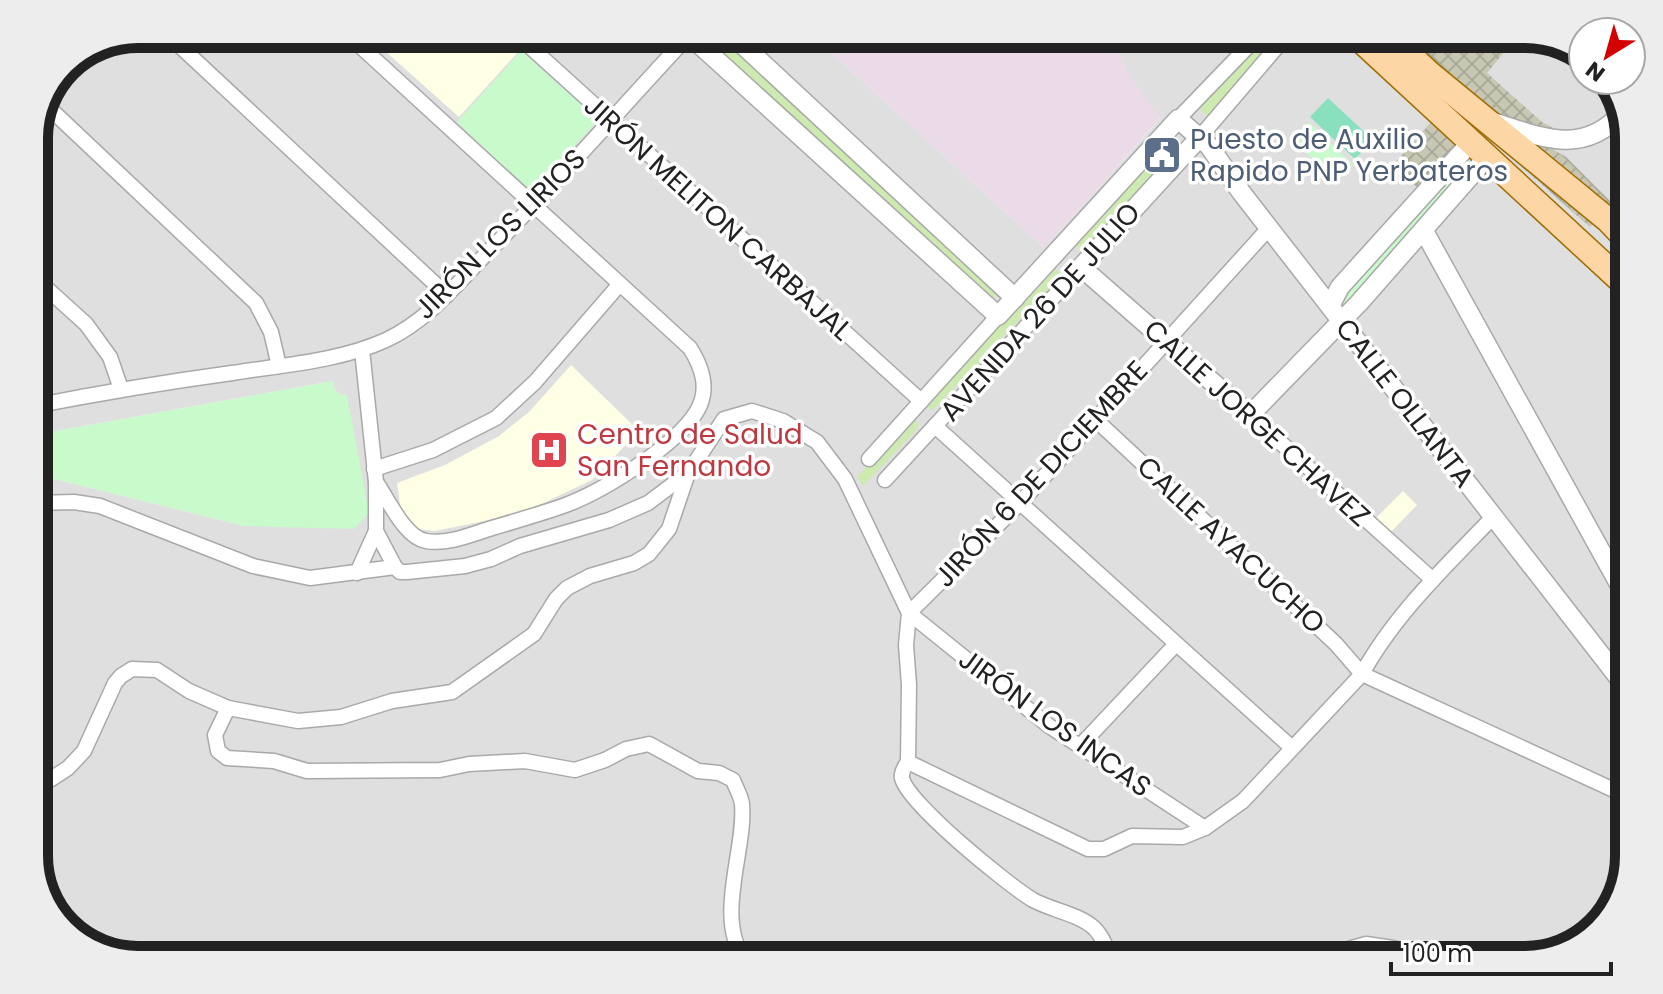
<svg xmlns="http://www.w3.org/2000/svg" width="1663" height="994" font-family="Poppins,sans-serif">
<defs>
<pattern id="construction-cross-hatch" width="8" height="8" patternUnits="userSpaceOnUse" patternTransform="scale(2)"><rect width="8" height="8" fill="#c7c7b4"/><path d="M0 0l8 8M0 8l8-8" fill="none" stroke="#abab9a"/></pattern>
</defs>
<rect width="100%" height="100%" fill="#f2efe9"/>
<!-- residential -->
<path fill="#e0dfdf" d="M138,34H811L1044,248L1160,119L1131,79L1109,34H1525L1577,48L1583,54V80H1609L1615,86L1629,131V857L1615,908L1577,946L1526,960H138L86,946L48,908L34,863V490L50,478L244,526L347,395H341L334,389L332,381L34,435V131L65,64Z"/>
<!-- industrial -->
<path fill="#ebdbe8" d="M811,34H1109L1131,79L1160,118L1044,248Z"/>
<!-- education -->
<g fill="#ffffe5">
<path d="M366,34H504L521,49L459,117Z"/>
<path d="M571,365L639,431L592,480L537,506L489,520L435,531L417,529L409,524L401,511L397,483L445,465L499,436L529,412Z"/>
<path d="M1403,491L1417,505L1387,536L1372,522Z"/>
</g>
<!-- construction -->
<path fill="url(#construction-cross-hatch)" d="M1338,34H1442L1458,48L1470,34H1519L1487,73L1542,122L1553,128L1546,145L1566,157L1613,204L1590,227L1484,134L1464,139L1420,190L1393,165L1433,120Z"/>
<!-- grass -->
<g fill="#cdebb0">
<path d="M717,34L726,36L999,288L997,296L988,302L719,53L712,43Z"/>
<path d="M1266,34H1283L1209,116L1202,112L1201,106Z"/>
<path d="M1150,159L1159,167L1081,252L1072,242Z"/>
<path d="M1054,267L1062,275L932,411L925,404Z"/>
<path d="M911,417L919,424L916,430L863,486L857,477Z"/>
</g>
<!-- park -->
<g fill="#c8facc">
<path d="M521,51L598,120L535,189L529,190L457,122Z"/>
<path d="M1309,122L1353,165L1336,182L1292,139Z"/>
<path d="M1473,153L1482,161L1346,308L1339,303L1338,299Z"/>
<path d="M333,381L334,389L341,395H347L369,513L354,529L244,526L50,478L34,490V435Z"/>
</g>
<!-- pitch -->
<path fill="#88e0be" d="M1328,98L1373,140L1355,159L1310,117Z"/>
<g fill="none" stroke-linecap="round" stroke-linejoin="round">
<!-- minor casing -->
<g stroke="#a9a9a9" stroke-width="17">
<g id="minor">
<path d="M167,34L447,295"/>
<path d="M347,34L690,348C702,367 710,389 697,411C676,446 602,492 563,506C540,514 516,521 492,528C472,534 448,545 426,541C405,538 388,499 376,482"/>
<path d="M516,34L921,401"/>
<path d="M1460,41L1467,34"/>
<path d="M46,105L256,303L271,332L279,366"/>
<path d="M1178,119L1260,34"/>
<path d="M1200,137L1288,34"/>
<path d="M34,277L86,324L110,357L121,389"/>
<path d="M362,350L376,482V531L395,567"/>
<path d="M34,406C100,393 166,382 232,373C283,365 340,361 386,340C427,321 457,284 487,253C557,182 622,107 690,34"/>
<path d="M1250,415L1433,580"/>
<path d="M1096,420L1336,644L1362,674C1394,615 1447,565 1493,517"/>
<path d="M935,426L1291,747"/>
<path d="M869,459L998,316"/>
<path d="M374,469L433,450L496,418L535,382L619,285"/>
<path d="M885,480L1081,267"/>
<path d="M34,503L74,502L100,506L253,566L310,578L395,567L400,572H407L465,566L491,559L520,546L609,520L648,503L688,473L724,419L752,411L783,421L817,442L845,479L909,613L906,645L909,685L908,762L1088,849H1104L1132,836L1183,837L1205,828L1243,801L1362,674L1629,797"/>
<path d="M357,573L376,531"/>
<path d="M228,708L215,735L218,751L227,758L274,761L307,771L440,770L469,764L525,761L575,770L605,760L626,749L649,744L698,771L719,773L733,780C736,788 741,796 742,804C746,851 714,918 745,960"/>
<path d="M1080,746L1176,644"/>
<path d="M908,762C905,766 901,772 902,778C907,803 1008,885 1033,900C1051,910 1079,914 1094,928C1103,936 1107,950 1112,960"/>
<path d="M34,790L68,768L84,751L115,683L121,676L132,669L157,670L189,691L228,708L298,721L341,717L392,701L452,692L534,634L556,599L567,588L590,576L634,563L649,554L669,529L688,473"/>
<path d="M1205,828L1049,726L909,613L1021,502L1269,228"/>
<path d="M1330,960L1345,950L1366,944L1393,948L1434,960"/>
</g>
</g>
<!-- tertiary casing -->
<g stroke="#a9a9a9" stroke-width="21">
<g id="tertiary">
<path d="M688,34L998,316L1178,119L1209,146L1241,192L1629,691"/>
<path d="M731,34L1015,298"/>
<path d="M1493,122C1541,137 1583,157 1623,112"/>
<path d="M1200,137L1081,267L1250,415L1359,303L1488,156"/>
<path d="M1424,231L1629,602"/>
<path d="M1330,306L1340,287L1472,141"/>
</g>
</g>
<!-- primary casing -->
<g stroke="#a06b00" stroke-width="27">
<g id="primary">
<path d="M1354,34L1629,288"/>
<path d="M1387,34L1430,74L1608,220L1629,242"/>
</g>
</g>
<!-- minor -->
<use href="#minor" stroke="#fff" stroke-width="14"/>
<!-- tertiary -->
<use href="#tertiary" stroke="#fff" stroke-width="18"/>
<!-- primary -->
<use href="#primary" stroke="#fcd6a4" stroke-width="24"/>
</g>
<!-- icons -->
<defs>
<g id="civic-square" transform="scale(2)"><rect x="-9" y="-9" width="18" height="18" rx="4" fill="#5c6f8a" stroke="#fff"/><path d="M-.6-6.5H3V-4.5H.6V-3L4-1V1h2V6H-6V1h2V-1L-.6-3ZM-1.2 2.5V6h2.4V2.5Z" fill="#fff"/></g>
<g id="hospital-square" transform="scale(2)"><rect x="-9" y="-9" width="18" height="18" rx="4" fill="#e0444e" stroke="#fff"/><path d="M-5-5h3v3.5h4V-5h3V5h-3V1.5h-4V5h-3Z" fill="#fff"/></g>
</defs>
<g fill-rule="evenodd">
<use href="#civic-square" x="1162" y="155"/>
<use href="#hospital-square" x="549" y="450"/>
</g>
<g text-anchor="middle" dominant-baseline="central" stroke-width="7" stroke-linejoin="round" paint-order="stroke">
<!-- service labels -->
<g font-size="28" fill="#4e5e75" stroke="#fff" text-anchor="start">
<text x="1190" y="139">Puesto de Auxilio<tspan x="1190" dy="32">Rapido PNP Yerbateros</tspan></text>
</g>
<!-- street labels -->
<g font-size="28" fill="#222" stroke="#fff">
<text transform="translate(718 218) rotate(42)">JIRÓN MELITON CARBAJAL</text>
<text transform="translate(500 234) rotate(-45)">JIRÓN LOS LIRIOS</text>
<text transform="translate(1040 312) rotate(-48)">AVENIDA 26 DE JULIO</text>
<text transform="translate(1405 403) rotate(52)">CALLE OLLANTA</text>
<text transform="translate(1257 423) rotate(42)">CALLE JORGE CHAVEZ</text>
<text transform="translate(1041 474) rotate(-47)">JIRÓN 6 DE DICIEMBRE</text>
<text transform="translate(1231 545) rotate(43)">CALLE AYACUCHO</text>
<text transform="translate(1055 723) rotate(36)">JIRÓN LOS INCAS</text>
</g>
<!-- health labels -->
<g font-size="28" fill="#be3a42" stroke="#fff" text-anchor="start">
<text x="577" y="434">Centro de Salud<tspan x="577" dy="32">San Fernando</tspan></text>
</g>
</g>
<!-- crop -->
<path d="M0 0H1663V994H0ZM138 48H1525A90 90 0 0 1 1615 138V856A90 90 0 0 1 1525 946H138A90 90 0 0 1 48 856V138A90 90 0 0 1 138 48Z" fill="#ededed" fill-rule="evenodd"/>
<path fill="none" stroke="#222" stroke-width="10" d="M138 48H1525A90 90 0 0 1 1615 138V856A90 90 0 0 1 1525 946H138A90 90 0 0 1 48 856V138A90 90 0 0 1 138 48Z"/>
<!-- north arrow -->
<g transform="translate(1607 56) rotate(217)"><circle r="38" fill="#ffffff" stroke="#a7a7a7" stroke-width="2"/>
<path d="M0-6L14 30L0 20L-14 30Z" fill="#d40000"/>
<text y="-12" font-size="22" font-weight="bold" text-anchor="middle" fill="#222222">N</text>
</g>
<!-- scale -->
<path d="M1391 962v12h220v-12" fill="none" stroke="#222222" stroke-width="4"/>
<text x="1403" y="962" font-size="24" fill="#222222" stroke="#ffffff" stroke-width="6" paint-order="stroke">100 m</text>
</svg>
